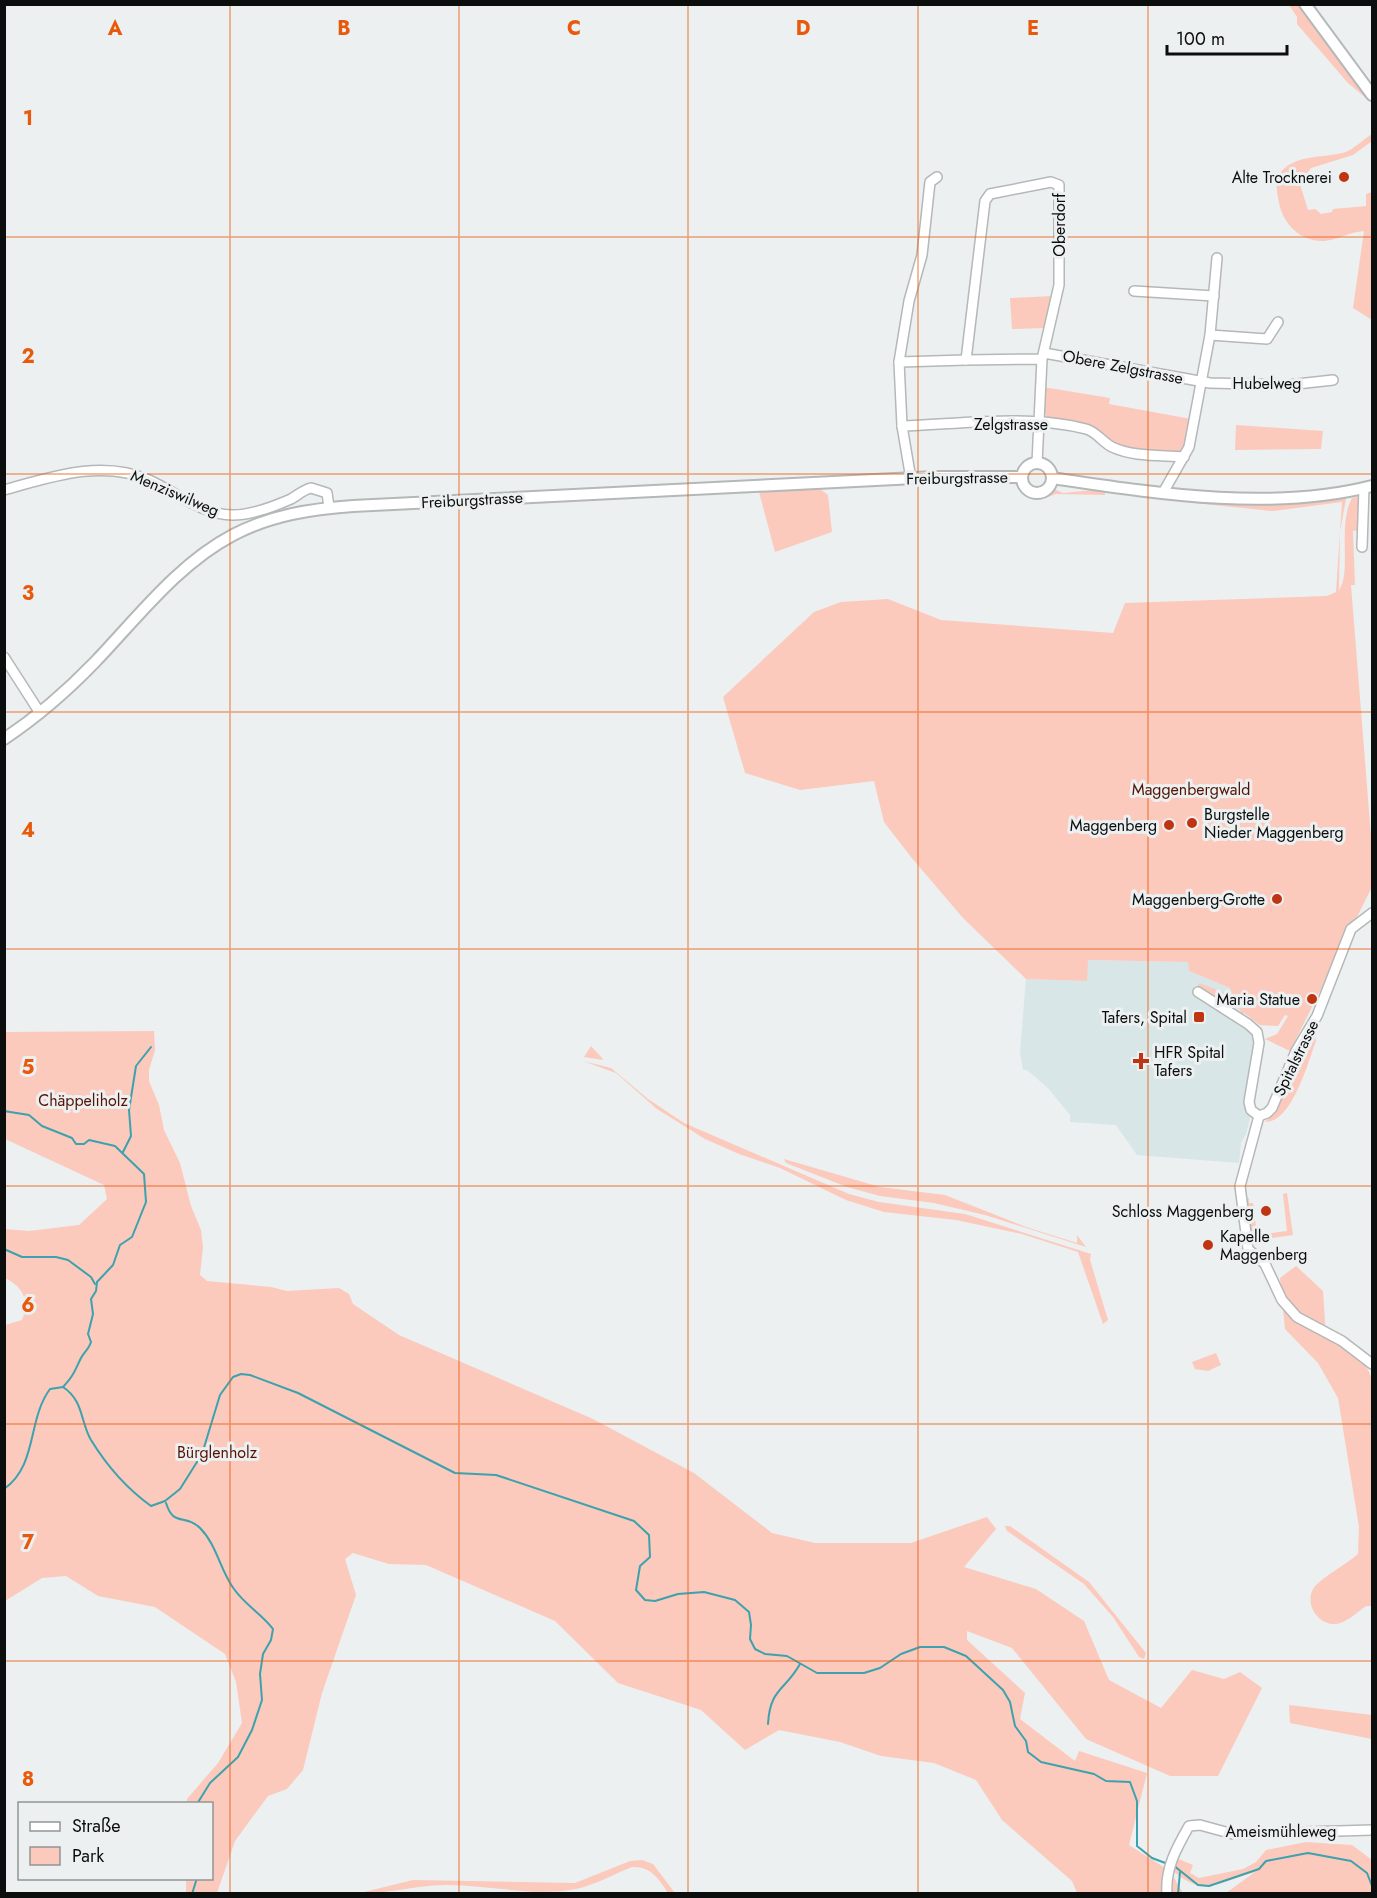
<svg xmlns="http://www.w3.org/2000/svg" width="1377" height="1898" font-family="Jost,sans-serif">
<rect width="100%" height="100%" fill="#ecf0f0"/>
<!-- built -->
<path fill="#d9e6e7" d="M1087,960L1189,962V971L1230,988L1234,993L1240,1013L1265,1039L1254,1103L1246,1134L1241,1143L1239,1163L1137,1155L1116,1125L1070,1122V1115L1048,1088L1027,1070H1023L1020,1052L1026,979L1087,981Z"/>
<!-- green -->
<g fill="#fcc9bd">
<path d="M1289,5H1298L1322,35L1321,38H1323L1372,103L1348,83L1297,24V17Z"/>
<path d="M1372,134V141L1353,155L1311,168L1306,175L1298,178L1308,210L1315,209L1321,214L1332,212L1333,209L1366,206V194L1372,192V320L1353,308L1364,231C1350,232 1337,240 1324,241C1301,242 1283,224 1279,203C1277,192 1274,181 1281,172C1295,154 1327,158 1346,152C1355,148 1364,139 1372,134Z"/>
<path d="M1053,296L1046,328L1012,329L1010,298Z"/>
<path d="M1043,387L1110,398L1109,404L1191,419L1186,448L1179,455L1128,449L1049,419L1042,411Z"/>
<path d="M1236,425L1323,431L1321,449L1235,450Z"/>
<path d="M945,482H1008L1035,495L1054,489L1063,493L1105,489V495L1056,494L1045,498H1031L1018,486L1008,483L892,485Z"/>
<path d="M820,489L828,495L832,532L775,552L759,492Z"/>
<path d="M1343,496L1346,499L1340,532L1339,590C1352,572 1337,525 1352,498L1358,497L1360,501L1359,530L1353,531L1355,585H1351L1372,849V887L1290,1051L1265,1039L1277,1034L1288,1016L1285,1015L1278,1026L1260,1025L1244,1013L1242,1015L1230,988L1189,971L1188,962L1088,960L1087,981L1026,979L963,918L911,857L884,822L874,781L800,790L745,773L723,697L814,612L841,602L888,599L941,620L1113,633L1125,603L1327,596L1336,592L1342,502L1273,511L1183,502L1184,500Z"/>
<path d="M1199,983L1225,993L1229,1002L1225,1004L1205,990L1197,989Z"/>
<path d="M154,1031L155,1050L149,1070V1081L159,1105L164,1130L180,1163L191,1206L201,1230L203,1247L200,1275L207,1281L271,1287L287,1291L339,1288L349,1294L353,1304L399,1335L593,1419L694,1473L772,1533L815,1543H911L987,1517L996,1529L964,1567L1036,1589L1084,1621L1109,1680L1161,1708L1192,1670L1224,1679L1240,1672L1262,1688L1218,1776H1170L1086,1739L1012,1648L967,1631V1640L1025,1693L1020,1719L1075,1761L1079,1751L1147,1773L1129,1845L1170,1871L1183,1893H1077L1072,1881L1002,1820L976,1780L934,1763L881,1756L840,1742L779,1730L745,1750L701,1710L618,1683L555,1621L426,1565L389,1564L353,1553L345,1559L356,1595L322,1693L303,1770L287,1789L268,1796L235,1841L217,1893H186V1879L212,1878V1804L187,1803V1799L218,1763L242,1723L236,1682L225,1654L155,1607L98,1596L66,1576L42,1578L5,1601V1325L22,1320C30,1300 23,1287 5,1278V1229L29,1231L79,1225L107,1199L104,1185L5,1139V1032Z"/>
<path d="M1314,1032L1316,1041C1308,1062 1292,1123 1265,1122L1277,1111L1289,1074Z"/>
<path d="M591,1046L602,1058L603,1060L584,1057Z"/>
<path d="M583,1061L611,1068L648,1099L684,1123L849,1194L879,1202L965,1214L1091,1254L1090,1260L1108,1320L1103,1324L1078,1252L1022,1234L956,1220L884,1212L846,1200L780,1168L739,1154L705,1139L657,1109L616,1073Z"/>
<path d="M784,1159L880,1187L945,1195L1026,1227L1077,1243V1235L1086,1247L985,1215L934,1203L880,1196L847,1187L786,1163Z"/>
<path d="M1287,1193L1293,1235L1251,1241L1245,1199L1249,1198V1203H1253L1257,1235L1287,1231L1283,1194Z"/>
<path d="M1296,1266L1323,1291L1326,1336C1344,1348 1368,1358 1372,1381V1606H1366C1357,1612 1345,1625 1333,1624C1317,1623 1305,1604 1313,1589C1320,1578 1346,1565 1358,1554L1359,1527L1338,1398L1318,1363L1285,1329L1280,1278Z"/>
<path d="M1216,1353L1221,1365L1208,1371L1195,1369L1192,1362Z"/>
<path d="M1005,1526H1010L1089,1582L1146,1653L1144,1659L1139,1657L1113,1617L1084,1584L1007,1531Z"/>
<path d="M1289,1705L1372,1715V1739L1290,1723Z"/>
<path d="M1306,1842L1352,1845L1372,1860V1893H1226L1255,1872C1218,1883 1202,1898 1171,1869L1176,1858L1193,1865L1190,1873L1199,1878L1243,1869L1256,1862L1266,1850Z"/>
<path d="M642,1860L653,1864L675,1893H668C659,1879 651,1866 632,1867C614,1874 595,1885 576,1889C534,1897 489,1885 447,1885C417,1885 389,1894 360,1893L413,1880L575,1883L630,1861Z"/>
</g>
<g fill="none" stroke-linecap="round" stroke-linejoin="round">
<!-- stream -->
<g stroke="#3ba2ae" stroke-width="2">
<path d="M4,1111L29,1115L42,1126L72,1138L76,1144H84L89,1140L115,1146L144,1174L146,1202L132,1237L120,1245L113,1265L97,1282L96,1291L91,1299L93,1314L88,1334L91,1342C89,1349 84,1352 81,1358C74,1372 74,1375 63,1387"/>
<path d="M123,1152L131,1136L129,1110L136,1066L151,1047"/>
<path d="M4,1249L22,1257H56L68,1260L91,1277L95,1284"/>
<path d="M4,1489C38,1465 27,1420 50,1389L63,1387C84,1401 80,1421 91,1440C107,1466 126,1488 151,1506L165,1501L180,1489L202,1454L220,1395L233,1377L241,1374L250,1375L298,1393L455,1473L496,1475L634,1521L649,1535L650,1557L640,1566L636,1590L645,1600L655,1601L678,1594L704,1592L735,1600L749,1612L751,1625L750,1639L755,1649L765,1654L787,1656L817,1673H864L880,1668L901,1654L920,1647H944L966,1656L1003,1690L1010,1702L1015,1726L1026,1741L1028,1752L1041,1762L1094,1774L1106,1781L1130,1782L1137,1801V1846L1152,1858L1168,1864"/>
<path d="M166,1503C174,1528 185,1513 200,1528C217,1545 220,1570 234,1589C245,1605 262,1614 273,1629L271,1640L263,1654L260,1674L262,1700L252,1730L238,1757L210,1783L197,1804"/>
<path d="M768,1724C770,1688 785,1691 800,1664"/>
<path d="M1173,1865L1198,1885L1209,1886L1259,1869L1266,1861L1308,1853L1351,1861L1367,1873L1372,1886"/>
<path d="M192,1894L197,1878"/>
<path d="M1178,1894L1180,1872"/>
</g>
<!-- minor casing -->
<g stroke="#b4b8b8" stroke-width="12">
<g id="minor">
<path d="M1134,291L1214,296"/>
<path d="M1210,335L1267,339L1278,322"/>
<path d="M1044,353L1210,383L1288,385L1333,380"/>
<path d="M899,362L966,360"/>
<path d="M902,426C960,424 1030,414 1086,429C1097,432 1102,442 1112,447C1133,457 1161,455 1184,457"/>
<path d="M1037,463L1042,359L1059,285V185L1051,182L990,194L985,201L966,360L1042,359"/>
<path d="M911,479L902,426L899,362L909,301L922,255L930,182L937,177"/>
<path d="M4,490C51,477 102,459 149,480C176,492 202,515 233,515C251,515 275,506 291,499C298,495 303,490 311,488L327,493L329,507"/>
<path d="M1164,491L1189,447L1210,335L1217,258"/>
<path d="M1362,547L1364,488"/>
<path d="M4,657L40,713"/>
<path d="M1198,992L1248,1024L1257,1032L1259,1043L1249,1102L1251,1110L1259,1116"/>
<path d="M1259,1116L1240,1186L1248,1249L1265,1264L1282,1300L1297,1317L1342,1341L1372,1364"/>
<path d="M1259,1116L1267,1113L1272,1108L1296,1051L1317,1016L1351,929L1372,913"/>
<path d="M1167,1894C1165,1868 1177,1847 1189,1826L1200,1825L1233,1834L1372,1830"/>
</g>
</g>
<!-- major casing -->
<g stroke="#b4b8b8" stroke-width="14">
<g id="major">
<path d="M1305,4L1372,95"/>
<circle cx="1037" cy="478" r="15"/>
<path d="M1052,478C1154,493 1271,512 1372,486"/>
<path d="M4,739C37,717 68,690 95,662C138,617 178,564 233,535C271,515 311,509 353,506L935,477H1022"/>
</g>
</g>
<!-- minor -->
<use href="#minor" stroke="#fff" stroke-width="9"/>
<!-- major -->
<use href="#major" stroke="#fff" stroke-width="10"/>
</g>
<!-- grid -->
<path fill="none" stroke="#e8590c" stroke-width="1.5" stroke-opacity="0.55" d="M230,4V1894M459,4V1894M688,4V1894M918,4V1894M1148,4V1894M4,237H1372M4,474H1372M4,712H1372M4,949H1372M4,1186H1372M4,1424H1372M4,1661H1372"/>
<!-- markers -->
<g fill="#bf3512" stroke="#ecf0f0" stroke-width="2">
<circle cx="1344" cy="177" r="6"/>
<circle cx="1192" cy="823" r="6"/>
<circle cx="1169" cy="825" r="6"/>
<circle cx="1277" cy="899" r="6"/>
<circle cx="1312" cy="999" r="6"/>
<rect x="1193" y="1011" width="12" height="12" rx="3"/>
<path d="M1138 1052h6v6h6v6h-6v6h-6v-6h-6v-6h6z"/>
<circle cx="1266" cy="1211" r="6"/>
<circle cx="1208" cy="1245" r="6"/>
</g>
<g text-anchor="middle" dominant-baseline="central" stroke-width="6" stroke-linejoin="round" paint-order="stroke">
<!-- poi labels -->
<g font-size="16" fill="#0c0d0d" stroke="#ecf0f0" text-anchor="end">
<text x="1332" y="177">Alte Trocknerei</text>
<text x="1204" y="814" text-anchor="start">Burgstelle<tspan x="1204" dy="18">Nieder Maggenberg</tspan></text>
<text x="1157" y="825">Maggenberg</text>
<text x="1265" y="899">Maggenberg-Grotte</text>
<text x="1300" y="999">Maria Statue</text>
<text x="1187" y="1017">Tafers, Spital</text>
<text x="1154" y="1052" text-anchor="start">HFR Spital<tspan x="1154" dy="18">Tafers</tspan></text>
<text x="1254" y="1211">Schloss Maggenberg</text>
<text x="1220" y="1236" text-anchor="start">Kapelle<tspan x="1220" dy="18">Maggenberg</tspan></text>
</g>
<!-- street labels -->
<g font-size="16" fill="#0c0d0d" stroke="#ecf0f0">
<text transform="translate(1059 225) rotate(-90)">Oberdorf</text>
<text transform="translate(1123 367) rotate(11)">Obere Zelgstrasse</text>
<text x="1267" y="383">Hubelweg</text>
<text x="1011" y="424">Zelgstrasse</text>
<text transform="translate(957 478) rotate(-1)">Freiburgstrasse</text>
<text transform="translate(175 493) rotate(23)">Menziswilweg</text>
<text transform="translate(472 500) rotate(-3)">Freiburgstrasse</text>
<text transform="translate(1296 1058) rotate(-64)">Spitalstrasse</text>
<text x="1281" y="1831">Ameismühleweg</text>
</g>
<!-- park labels -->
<g font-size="16" fill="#551405" stroke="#ecf0f0">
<text x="1191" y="789">Maggenbergwald</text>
<text x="83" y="1100">Chäppeliholz</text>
<text x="217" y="1452">Bürglenholz</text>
</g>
</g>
<g font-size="20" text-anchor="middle" font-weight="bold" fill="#e8590c" stroke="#ecf0f0" stroke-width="6" stroke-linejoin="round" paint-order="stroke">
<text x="115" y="35">A</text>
<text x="344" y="35">B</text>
<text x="574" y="35">C</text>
<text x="803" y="35">D</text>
<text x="1033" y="35">E</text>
<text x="28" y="125">1</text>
<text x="28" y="363">2</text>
<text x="28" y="600">3</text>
<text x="28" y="837">4</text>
<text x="28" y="1074">5</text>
<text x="28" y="1312">6</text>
<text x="28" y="1549">7</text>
<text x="28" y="1786">8</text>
</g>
<!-- border -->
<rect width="1377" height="1898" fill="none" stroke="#0c0d0d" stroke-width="12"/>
<!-- legend -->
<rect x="18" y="1802" width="195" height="78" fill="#ecf0f0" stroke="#929595" stroke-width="1.5"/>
<rect x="30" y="1822" width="30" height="9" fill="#ffffff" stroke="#929595" stroke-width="1.5"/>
<text x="72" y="1832" font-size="18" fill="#0c0d0d">Straße</text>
<rect x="30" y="1847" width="30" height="18" fill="#fcc9bd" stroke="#929595" stroke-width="1.5"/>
<text x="72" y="1862" font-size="18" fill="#0c0d0d">Park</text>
<!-- scale -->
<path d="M1167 45v9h120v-9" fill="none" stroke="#0c0d0d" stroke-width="3"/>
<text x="1176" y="45" font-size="18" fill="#0c0d0d" stroke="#ecf0f0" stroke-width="4.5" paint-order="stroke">100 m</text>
</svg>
